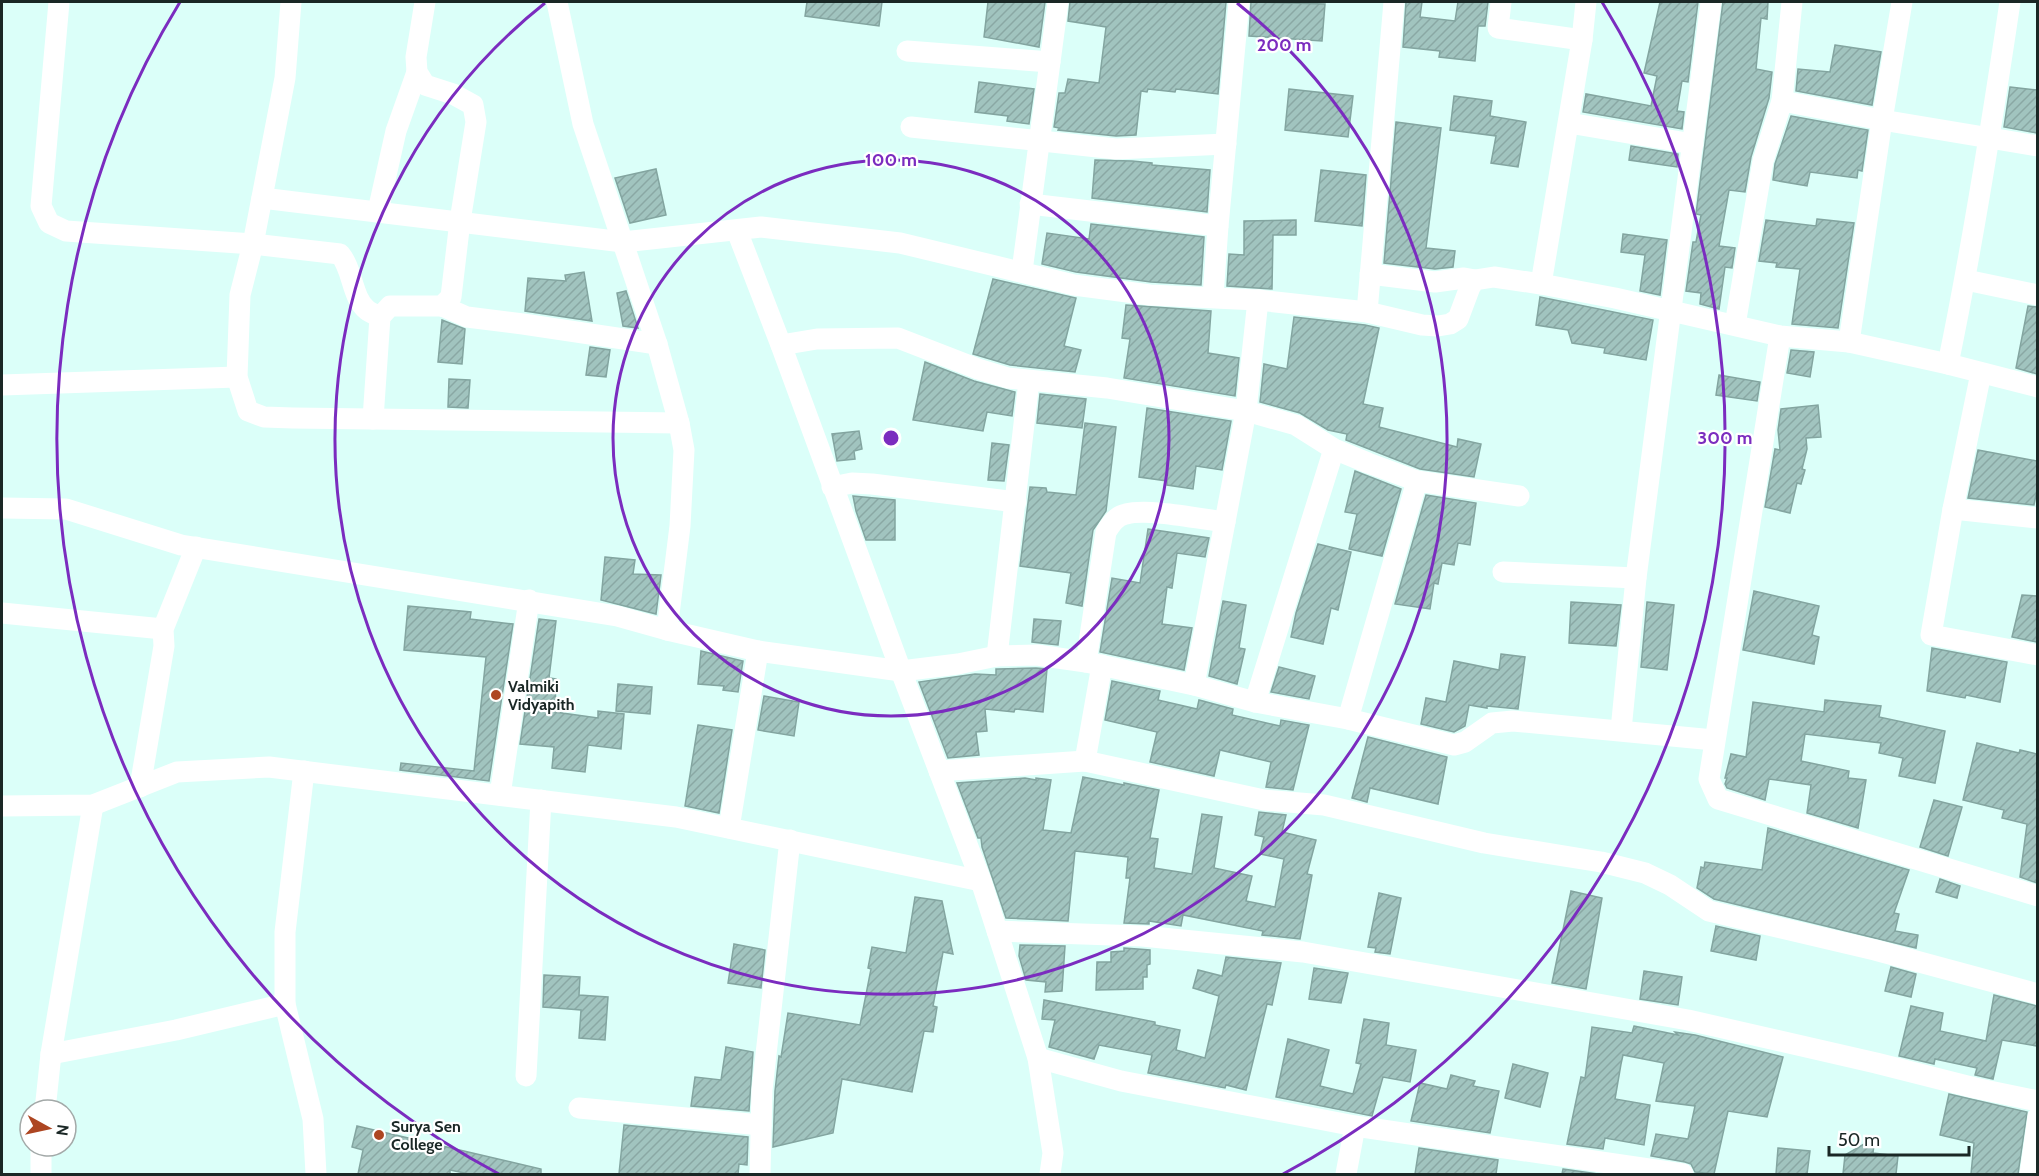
<svg xmlns="http://www.w3.org/2000/svg" width="2039" height="1176" font-family="Cabin,sans-serif">
<defs>
<pattern id="building-hatch" width="6" height="6" patternUnits="userSpaceOnUse" patternTransform="scale(1.5)"><rect width="6" height="6" fill="#a1c4bf"/><path d="M-1 1l2-2M0 6l6-6M5 7l2-2" fill="none" stroke="#8aa8a4"/></pattern>
</defs>
<rect width="100%" height="100%" fill="#dbfff9"/>
<!-- building -->
<g fill="url(#building-hatch)" stroke="#83a5a0" stroke-width="1.5">
<path d="M807,2H882L879,26L805,16Z"/>
<path d="M988,2H1045L1039,47L984,37Z"/>
<path d="M1070,2H1226L1218,94L1176,89L1175,92L1148,89L1147,92L1141,91L1136,135L1116,136L1058,130L1059,128L1054,127L1059,93H1065L1068,79L1099,83L1106,27L1068,21Z"/>
<path d="M1251,2L1325,4L1322,41L1249,36Z"/>
<path d="M1406,2H1422L1420,17L1455,21L1458,2H1488L1485,26H1478L1475,61L1439,57L1440,51L1403,47Z"/>
<path d="M1660,2H1698L1688,82L1682,81L1677,111L1684,112L1682,129L1583,112L1586,94L1651,106L1657,76L1644,73Z"/>
<path d="M1723,2H1768L1767,19L1761,18L1756,69L1772,72L1769,98L1751,157L1745,192L1729,190L1719,246L1735,248L1732,268L1725,267L1719,309L1700,304L1701,293L1686,291L1693,242H1696L1701,215L1696,214Z"/>
<path d="M1835,45L1881,52L1872,105L1796,91L1798,69L1830,72Z"/>
<path d="M979,82L1034,89L1029,124L1007,121L1008,116L975,112Z"/>
<path d="M2010,87L2037,90V133L2004,127Z"/>
<path d="M1289,89L1353,96L1348,137L1285,130Z"/>
<path d="M1454,96L1492,101L1490,116L1526,122L1518,167L1491,163L1496,136L1450,130Z"/>
<path d="M1791,116L1868,130L1862,171L1858,170L1857,178L1810,172L1807,186L1773,180L1775,164Z"/>
<path d="M1396,122L1441,128L1426,248L1455,251L1453,267L1435,269L1384,263Z"/>
<path d="M1631,146L1678,154L1677,167L1629,160Z"/>
<path d="M1095,160L1132,161L1152,163V165L1210,170L1207,212L1092,198Z"/>
<path d="M656,169L666,215L630,223L615,178Z"/>
<path d="M1321,170L1366,175L1362,226L1315,221Z"/>
<path d="M1817,219L1854,223L1838,328L1792,324L1800,269L1776,267L1777,263L1759,261L1766,220L1816,226Z"/>
<path d="M1296,220V235H1273L1272,289L1227,286L1229,254L1244,255V221Z"/>
<path d="M1091,224L1204,237L1201,285L1151,282L1076,272L1042,264L1047,233L1089,239Z"/>
<path d="M1623,234L1667,240L1660,295L1640,291L1645,255L1621,252Z"/>
<path d="M584,272L592,321L525,311L528,278L566,281L565,275Z"/>
<path d="M993,279L1076,298L1064,346L1081,350L1075,372L1010,365L973,354Z"/>
<path d="M626,291L638,328L623,326L617,293Z"/>
<path d="M1540,297L1653,320L1646,360L1604,353L1605,348L1572,343L1568,330L1536,325Z"/>
<path d="M1126,305L1211,311L1208,353L1239,358L1235,396L1124,378L1130,339L1122,338Z"/>
<path d="M2028,306L2037,307V374L2016,368Z"/>
<path d="M1294,317L1365,325L1379,328L1363,404L1383,408L1379,427L1457,447L1458,439L1481,444L1474,477L1420,469L1346,440L1347,434L1328,430L1300,413L1260,402L1264,364L1287,369Z"/>
<path d="M442,320L465,329L462,364L438,362Z"/>
<path d="M590,347L610,350L606,377L586,375Z"/>
<path d="M1791,350L1814,352L1810,377L1787,373Z"/>
<path d="M925,362L974,381L1015,392L1012,416L987,412L983,431L913,420Z"/>
<path d="M1719,375L1760,382L1757,401L1716,395Z"/>
<path d="M449,379L470,380L468,408L448,407Z"/>
<path d="M1040,394L1086,399L1082,428L1037,423Z"/>
<path d="M1818,405L1821,437L1806,438L1807,449L1802,469L1805,470L1801,484L1797,483L1790,513L1765,507L1775,449L1780,450L1778,430L1781,409Z"/>
<path d="M1147,408L1231,421L1222,470L1196,466L1193,489L1167,485V481L1139,477Z"/>
<path d="M1085,423L1116,427L1106,511L1093,530L1082,606L1066,603L1071,573L1020,566L1030,487L1046,488L1047,492L1076,495Z"/>
<path d="M859,431L862,449L854,451L855,459L837,461L832,434Z"/>
<path d="M992,443L1009,445L1004,481L988,480Z"/>
<path d="M1978,450L2037,461V490L2034,505L1968,498Z"/>
<path d="M1355,471L1401,489L1382,556L1349,549L1357,514L1345,512Z"/>
<path d="M1426,495L1476,503L1470,545L1458,543L1454,565L1442,563L1438,584L1434,583L1430,609L1395,604Z"/>
<path d="M853,496L895,500V540H866L856,511Z"/>
<path d="M1148,529L1209,538L1205,557L1177,553L1172,588L1167,587L1162,624L1192,628L1184,670L1100,652L1112,578L1140,583Z"/>
<path d="M1318,544L1351,552L1338,610L1331,608L1323,644L1291,637L1296,613Z"/>
<path d="M605,557L635,560L633,574L661,575L656,614L601,600Z"/>
<path d="M1754,591L1819,606L1812,635L1819,637L1814,664L1743,650Z"/>
<path d="M2022,595L2037,596V642L2012,637Z"/>
<path d="M1223,601L1246,605L1239,648L1245,649L1237,684L1209,676Z"/>
<path d="M1571,602L1621,605L1616,646L1569,643Z"/>
<path d="M1647,602L1674,605L1667,670L1641,667Z"/>
<path d="M408,606L471,612L470,619L513,624L489,781L400,770L401,763L474,771L486,657L404,650Z"/>
<path d="M539,619L556,621L549,678L556,679L555,712L598,718V711L624,714L621,749L588,745L585,772L552,768L554,747L520,744Z"/>
<path d="M1034,619L1061,621L1058,645L1032,642Z"/>
<path d="M1932,648L2007,662L2000,702L1966,695L1965,698L1927,691Z"/>
<path d="M701,651L743,661L738,692L723,690L724,686L698,684Z"/>
<path d="M1501,654L1525,657L1518,709L1487,706V708L1469,705L1465,726L1454,732L1421,724L1426,698L1446,702L1454,661L1499,670Z"/>
<path d="M1279,667L1315,676L1309,699L1271,692Z"/>
<path d="M1036,668L1047,669L1043,712L1015,709L1014,712L985,709L987,731L976,732L979,755L948,758L919,682L975,674L996,675V669H998Z"/>
<path d="M1112,681L1160,691L1158,700L1197,709L1199,700L1233,709L1232,715L1280,726L1281,720L1309,725L1293,790L1266,787L1271,762L1220,750L1214,776L1150,762L1157,732L1105,720Z"/>
<path d="M618,684L652,687L650,714L616,711Z"/>
<path d="M764,696L799,702L794,736L758,730Z"/>
<path d="M1825,700L1881,706L1879,717L1945,731L1935,783L1899,776L1903,758L1879,753L1881,743L1805,734L1801,761L1849,771L1848,778L1866,780L1858,828L1807,813L1811,785L1769,779L1765,800L1727,788L1725,784L1727,778H1725L1731,754L1746,757L1753,702L1824,712Z"/>
<path d="M698,725L732,730L719,813L685,806Z"/>
<path d="M1368,737L1447,757L1438,804L1370,788L1367,802L1352,798Z"/>
<path d="M1977,743L2019,753L2020,750L2037,754V883L2020,877L2027,824L2002,818L2004,810L1963,800Z"/>
<path d="M1083,777L1124,785V783L1159,790L1150,838L1158,839L1154,868L1192,874L1202,814L1222,817L1214,868L1252,876L1246,901L1275,907L1284,859L1260,854L1264,837L1255,835L1259,812L1286,815L1282,832L1316,840L1307,874L1312,875L1300,939L1262,935L1263,931L1183,915L1181,926L1149,921V924L1124,923L1130,878H1126L1128,857L1075,851L1068,921L1006,918L982,847L981,838H978L957,783L1025,778L1036,780V778L1051,780L1043,830L1071,833Z"/>
<path d="M1934,800L1962,807L1948,856L1920,847Z"/>
<path d="M1768,828L1909,870L1894,913L1899,914L1895,931L1918,935L1916,948L1714,899L1697,888L1701,867L1704,868L1705,862L1762,870Z"/>
<path d="M1940,879L1960,886L1957,898L1936,892Z"/>
<path d="M1571,891L1602,898L1586,989L1552,983Z"/>
<path d="M1379,893L1401,898L1390,954L1375,952L1376,948L1368,947Z"/>
<path d="M915,897L942,901L953,954L943,952L933,1006L937,1007L933,1032L924,1031L912,1092L842,1079L833,1133L773,1147L775,1091L779,1056L781,1057L788,1013L860,1025L871,969L868,968L872,947L906,953Z"/>
<path d="M1716,926L1760,936L1756,960L1711,951Z"/>
<path d="M734,944L765,950L761,988L728,983Z"/>
<path d="M1020,945L1065,946L1062,991L1045,992L1046,982L1026,980L1019,956Z"/>
<path d="M1124,948L1150,950V964L1147,965V977H1143V989L1096,990L1097,962H1111V952L1124,951Z"/>
<path d="M1226,957L1281,963L1272,1005L1267,1004L1246,1090L1226,1085L1225,1088L1148,1073L1152,1055L1099,1045L1094,1059L1049,1047L1055,1020L1042,1019L1044,1000L1155,1022V1025L1180,1030L1176,1050L1205,1058L1219,996L1193,988L1198,970L1222,976Z"/>
<path d="M1891,967L1916,974L1911,997L1885,991Z"/>
<path d="M1314,968L1348,973L1341,1003L1309,999Z"/>
<path d="M1644,971L1682,977L1678,1005L1640,999Z"/>
<path d="M544,975L580,977L579,995L608,997L605,1040L579,1038L581,1010L543,1007Z"/>
<path d="M1994,995L2037,1006V1046L2002,1040L1993,1079L1975,1075L1977,1068L1935,1059L1934,1064L1899,1056L1911,1006L1943,1013L1940,1031L1986,1041Z"/>
<path d="M1364,1019L1389,1023L1386,1045L1416,1050L1410,1082L1383,1077L1372,1116L1276,1097L1288,1039L1329,1050L1320,1086L1353,1094L1361,1064L1356,1063Z"/>
<path d="M1634,1026L1678,1035L1675,1032L1695,1035L1783,1057L1767,1117L1728,1111L1714,1174L1695,1172L1691,1164L1685,1162L1651,1156L1656,1134L1688,1139L1695,1106L1656,1101L1664,1063L1623,1055L1621,1064L1615,1099L1650,1105L1644,1145L1605,1138L1603,1149L1567,1144L1581,1077L1585,1078L1592,1027L1632,1033Z"/>
<path d="M726,1047L753,1052L749,1111L691,1106L695,1077L721,1080Z"/>
<path d="M1513,1064L1548,1073L1540,1107L1505,1098Z"/>
<path d="M1451,1075L1475,1081L1473,1086L1499,1091L1490,1133L1411,1121L1420,1083L1447,1089Z"/>
<path d="M1949,1094L2027,1112L2018,1174H1971L1974,1143L1940,1135Z"/>
<path d="M624,1125L748,1137L747,1165L739,1164L738,1174H619Z"/>
<path d="M357,1126L541,1169V1174H469L450,1170V1174H358L363,1150L352,1147Z"/>
<path d="M1864,1144L1874,1145L1873,1153L1898,1156L1896,1174H1843L1845,1155Z"/>
<path d="M1419,1148L1498,1160L1496,1174H1415Z"/>
<path d="M1778,1148L1810,1151L1807,1174H1776Z"/>
<path d="M1563,1169L1598,1174H1562Z"/>
</g>
<g fill="none" stroke-linecap="round" stroke-linejoin="round">
<!-- minor -->
<g stroke="#fff" stroke-width="21">
<path d="M59,2L41,206L49,223L66,231L253,244L340,254C353,270 352,298 367,310C371,313 376,315 380,317"/>
<path d="M291,2L285,78L253,244L240,295L237,377L248,411L264,417L293,418L679,423"/>
<path d="M557,2L583,124L657,344L679,423L684,450L680,526L667,630"/>
<path d="M1501,2L1498,28L1582,40"/>
<path d="M907,51L1050,62"/>
<path d="M1782,101L1792,2"/>
<path d="M1569,123L1693,144"/>
<path d="M911,127L1116,149L1226,144"/>
<path d="M262,198L623,242L761,227L900,243L1074,285L1150,295L1258,300L1367,312L1422,325L1438,326L1450,324L1458,319L1470,287L1475,280L1494,277L1541,284L1615,298L1780,336L1849,342L1948,364L2038,387"/>
<path d="M1030,204L1218,226"/>
<path d="M378,211L396,131L417,72"/>
<path d="M737,231L781,345L901,671L981,881L1038,1058L1053,1153L1050,1174"/>
<path d="M1022,271L1058,2"/>
<path d="M1370,274L1435,282L1464,278L1475,280"/>
<path d="M1966,280L2038,295"/>
<path d="M1541,284L1582,40L1586,2"/>
<path d="M1213,297L1218,226L1239,2"/>
<path d="M442,306L467,317L523,324L657,344"/>
<path d="M1367,312L1394,2"/>
<path d="M1735,325L1763,161L1782,101L1882,120L2038,146"/>
<path d="M1780,336L1709,779L1718,799L2038,896"/>
<path d="M1849,342L1882,120L1902,2"/>
<path d="M781,345L817,339L898,338L978,369L1008,378L1107,388L1246,411L1296,425L1334,449L1368,463L1417,481"/>
<path d="M1948,364C1973,244 1992,123 2010,2"/>
<path d="M1981,373L1953,509L1931,635L2038,655"/>
<path d="M2,385L237,377"/>
<path d="M373,419L380,317L390,306H442L451,297L460,221L476,122L473,105L453,94L425,85L417,72L416,57L425,2"/>
<path d="M832,487L852,483L872,484L1016,502"/>
<path d="M2,508L66,509L181,545L617,616L667,630L758,651L901,671L958,664L997,656L1037,655L1086,662L1194,685L1255,702L1348,719L1454,745L1465,742L1492,723L1513,721L1714,740"/>
<path d="M1953,509L2038,518"/>
<path d="M1503,572L1636,578"/>
<path d="M2,613L163,629"/>
<path d="M997,656L1029,381"/>
<path d="M1086,662L1106,532C1111,524 1116,516 1126,514C1148,508 1200,519 1225,522"/>
<path d="M1194,685L1246,411L1258,300"/>
<path d="M1255,702L1334,449"/>
<path d="M1348,719L1417,481L1519,496"/>
<path d="M1621,730L1636,578L1711,2"/>
<path d="M1085,761L1102,665"/>
<path d="M304,771L285,932V1004L313,1119L316,1174"/>
<path d="M939,771L1085,761L1264,800L1324,805L1484,843L1601,862L1645,873L1670,885L1709,911L1875,950L2038,994"/>
<path d="M140,787L164,646L163,629L196,547"/>
<path d="M500,795L529,600"/>
<path d="M2,806L93,805L177,772L269,767L676,817L981,881"/>
<path d="M729,828L758,651"/>
<path d="M997,931L1142,936L1303,952L1688,1020L1876,1063L1975,1088L2038,1101"/>
<path d="M51,1054L176,1030L285,1004"/>
<path d="M1038,1058L1121,1081L1355,1126L1683,1174"/>
<path d="M526,1076L541,800"/>
<path d="M579,1108L761,1125"/>
<path d="M45,1110L51,1054L93,805"/>
<path d="M41,1174V1146"/>
<path d="M760,1174L762,1090L790,840"/>
<path d="M1346,1174L1355,1126"/>
<path d="M2030,1174L2038,1117"/>
</g>
</g>
<!-- distance rings -->
<g fill="none" stroke="#7b2cbf" stroke-width="3">
<circle cx="891" cy="438" r="278"/>
<path d="M1237 3A556 556 0 1 1 545 3"/>
<path d="M499 1174A834 834 0 0 1 180 2M1602 2A834 834 0 0 1 1283 1174"/>
</g>
<!-- markers -->
<g fill="#ad4622" stroke="#fff" stroke-width="2">
<circle cx="496" cy="695" r="6"/>
<circle cx="379" cy="1135" r="6"/>
</g>
<g text-anchor="middle" dominant-baseline="central" stroke-width="4.5" stroke-linejoin="round" paint-order="stroke">
<!-- poi labels -->
<g font-size="16" font-weight="bold" fill="#1a2725" stroke="#fff" text-anchor="start">
<text x="508" y="686">Valmiki<tspan x="508" dy="18">Vidyapith</tspan></text>
<text x="391" y="1126">Surya Sen<tspan x="391" dy="18">College</tspan></text>
</g>
</g>
<circle cx="891" cy="438" r="9" fill="#7b2cbf" stroke="#fff" stroke-width="3"/>
<g font-size="18" text-anchor="middle" font-weight="bold" fill="#7b2cbf" stroke="#fff" stroke-width="4.5" stroke-linejoin="round" paint-order="stroke">
<text x="1284" y="51">200 m</text>
<text x="891" y="166">100 m</text>
<text x="1725" y="444">300 m</text>
</g>
<!-- border -->
<rect width="2039" height="1176" fill="none" stroke="#1a2725" stroke-width="6"/>
<!-- north arrow -->
<g transform="translate(48 1128) rotate(98)"><circle r="28" fill="#ffffff" stroke="#a3a9a8" stroke-width="1.5"/>
<path d="M0-4.5L10 22L0 15L-10 22Z" fill="#ad4622"/>
<text y="-9" font-size="16" font-weight="bold" text-anchor="middle" fill="#1a2725">N</text>
</g>
<!-- scale -->
<path d="M1829 1146v9h140v-9" fill="none" stroke="#1a2725" stroke-width="3"/>
<text x="1838" y="1146" font-size="18" fill="#1a2725" stroke="#ffffff" stroke-width="4.5" paint-order="stroke">50 m</text>
</svg>
